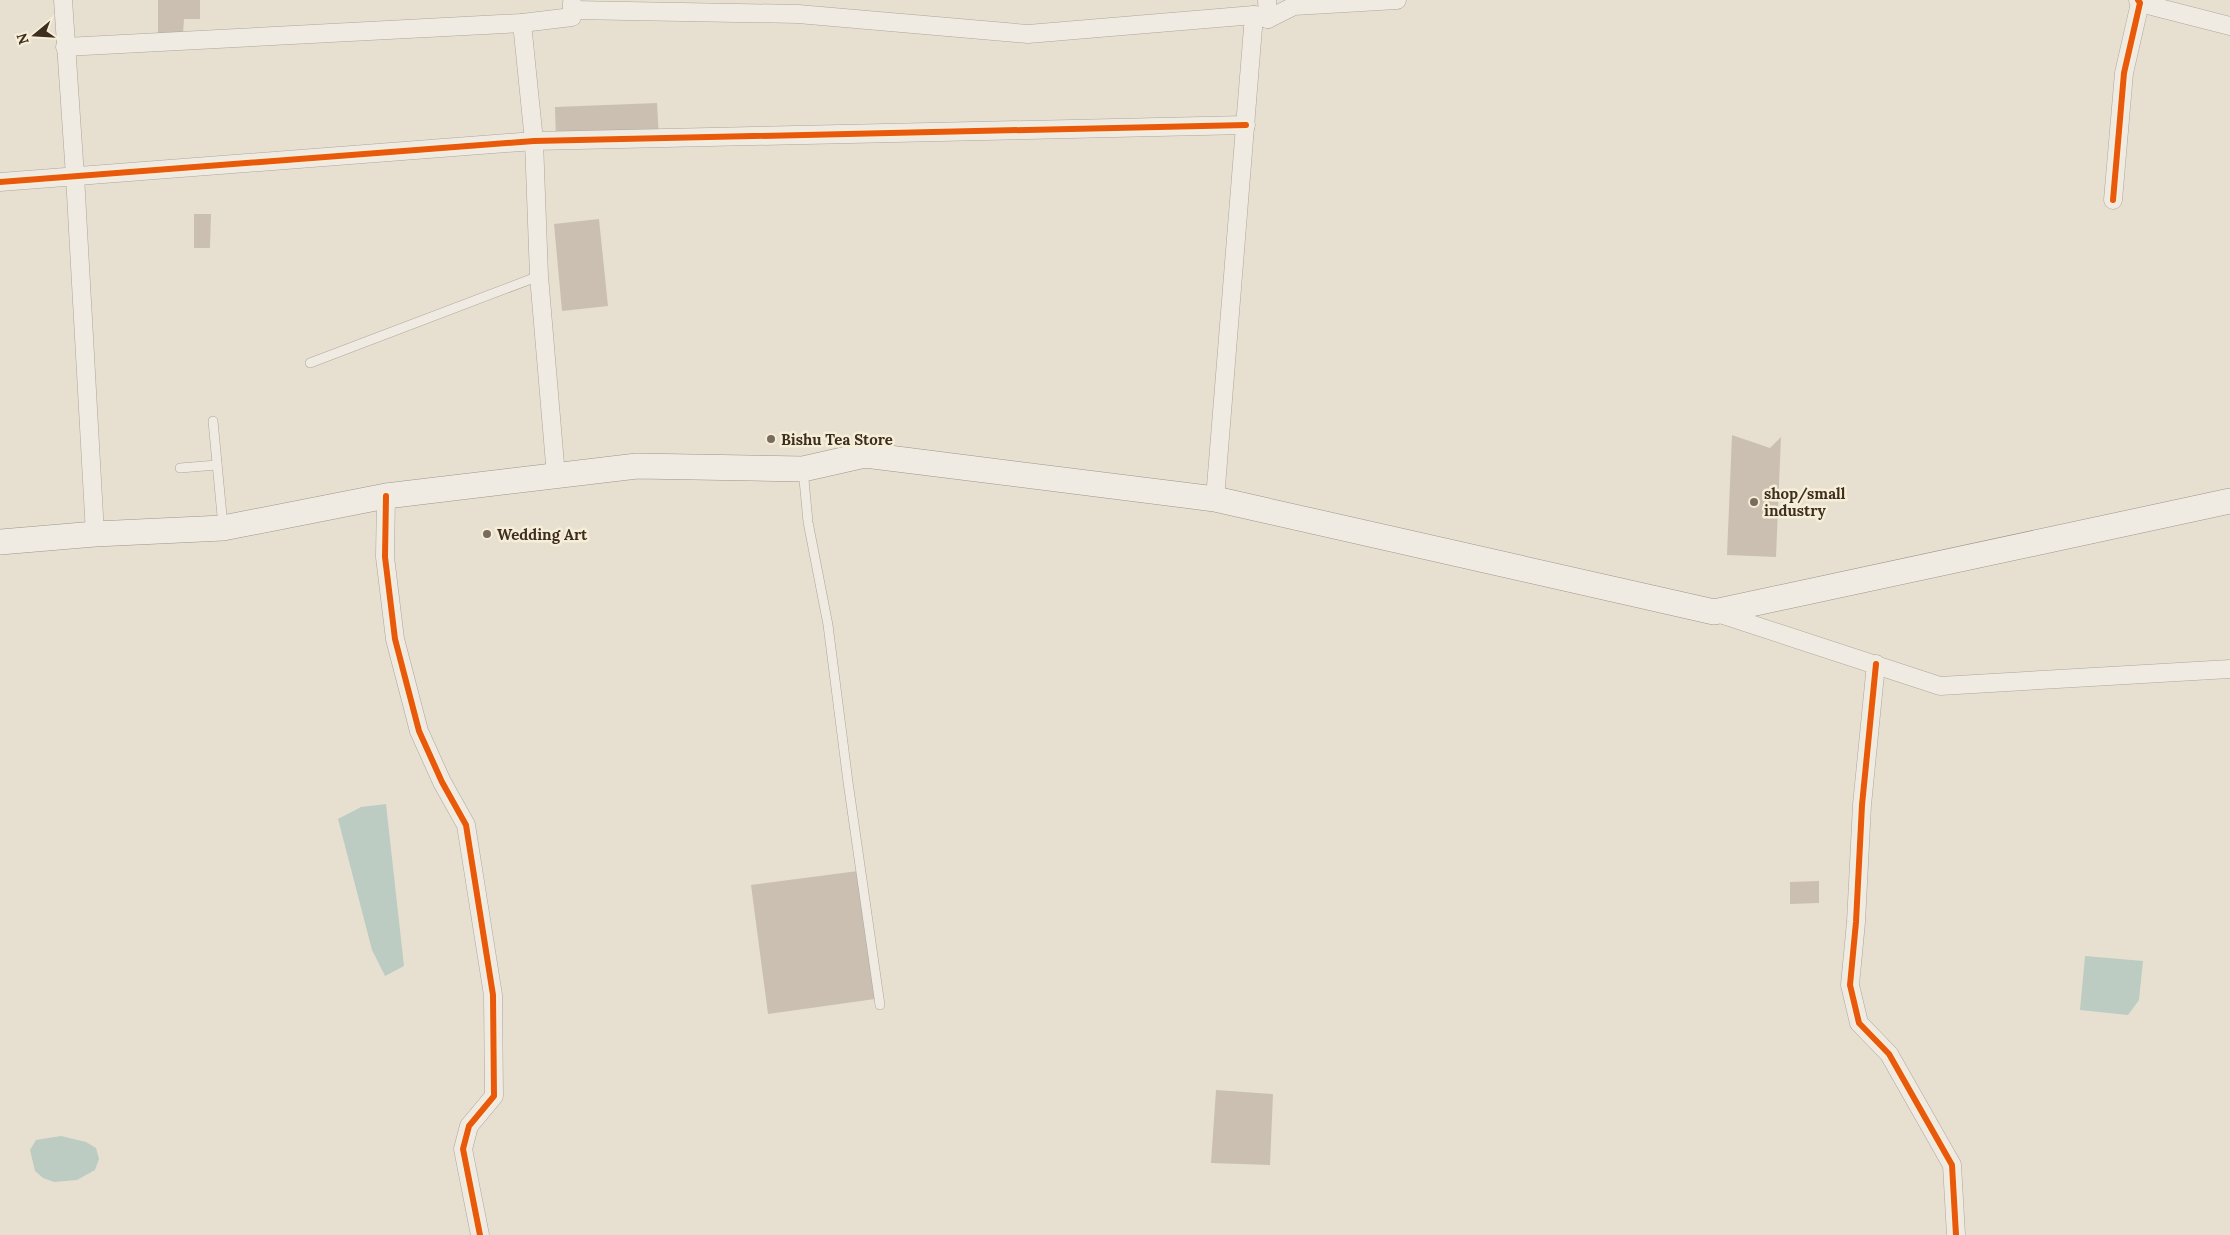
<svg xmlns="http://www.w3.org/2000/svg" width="2230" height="1235" font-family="Lora,serif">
<rect width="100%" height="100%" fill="#e7e0d1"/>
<!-- water -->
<g fill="#bcccc2">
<path d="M386,804L404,966L385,976L372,950L338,819L361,807Z"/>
<path d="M2085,956L2143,961L2139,1000L2128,1015L2080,1010Z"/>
<path d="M61,1136L86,1142L96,1148L99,1159L95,1170L77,1180L54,1182L43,1178L35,1171L30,1150L36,1140Z"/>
</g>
<!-- building -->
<g fill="#cbbfb2">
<path d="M158,0H200V19H184L183,34H158Z"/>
<path d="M657,103L659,139L556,142L555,107Z"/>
<path d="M194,214H211L210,248H194Z"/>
<path d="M599,219L608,306L562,311L554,224Z"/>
<path d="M1732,435L1770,448L1781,437L1776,557L1727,555Z"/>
<path d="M858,871L875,999L768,1014L751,885Z"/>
<path d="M1819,881V903L1790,904V882Z"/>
<path d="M1216,1090L1273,1094L1270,1165L1211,1163Z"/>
</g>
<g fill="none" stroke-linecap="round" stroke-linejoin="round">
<!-- service casing -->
<g stroke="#ada599" stroke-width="10">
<g id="service">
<path d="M310,363L539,276"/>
<path d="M213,421L223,526"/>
<path d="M180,468L217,465"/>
<path d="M803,469L808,522L828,625L848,782L880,1005"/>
</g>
</g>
<!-- minor casing -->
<g stroke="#ada599" stroke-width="19">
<g id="minor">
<path d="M63,0L75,176L95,534"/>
<path d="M1267,0L1268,19"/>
<path d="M2140,3L2230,26"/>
<path d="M572,10L798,14L1028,34L1254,15L1268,19L1294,6L1397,0"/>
<path d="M522,23L534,141L539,276L556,476"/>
<path d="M65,47L522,23L572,17V3"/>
<path d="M0,182L534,141L1246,125"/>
<path d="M2113,200L2124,73L2140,3L2138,0"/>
<path d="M386,496L385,557L395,639L419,731L442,782L466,825L493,995L494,1096L469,1126L463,1149L480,1235"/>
<path d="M1215,499L1254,15"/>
<path d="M1717,613L1940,686L2230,669"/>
<path d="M1876,664L1862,805L1856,922L1850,985L1859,1023L1889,1054L1952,1165L1956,1235"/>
</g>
</g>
<!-- secondary casing -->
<g stroke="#9c958a" stroke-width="26">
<path id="secondary" d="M0,542L95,534L223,528L386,496L637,466L803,469L865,455L1215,499L1714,612L2230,501"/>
</g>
<!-- service -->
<use href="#service" stroke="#efebe3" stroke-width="9"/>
<!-- minor -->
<use href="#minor" stroke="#efebe3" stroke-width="18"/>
<!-- secondary -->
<use href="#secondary" stroke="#efebe3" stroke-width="25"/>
<!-- cycleway casing -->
<g stroke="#f7eed8" stroke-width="9">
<g id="cycleway">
<path d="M0,182L534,141L1246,125"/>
<path d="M2113,200L2124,73L2140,3L2138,0"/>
<path d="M386,496L385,557L395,639L419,731L442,782L466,825L493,995L494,1096L469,1126L463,1149L480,1235"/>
<path d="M1876,664L1862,805L1856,922L1850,985L1859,1023L1889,1054L1952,1165L1956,1235"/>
</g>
</g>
<!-- cycleway -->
<use href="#cycleway" stroke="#e8590c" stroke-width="6"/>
</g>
<!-- markers -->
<g fill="#786c5e" stroke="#f7eed8" stroke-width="2">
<circle cx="771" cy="439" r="5"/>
<circle cx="1754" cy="502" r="5"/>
<circle cx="487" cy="534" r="5"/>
</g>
<g text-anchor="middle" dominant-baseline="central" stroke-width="5" stroke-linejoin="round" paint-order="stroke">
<!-- poi labels -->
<g font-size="15" font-weight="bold" fill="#3d2e20" stroke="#f7eed8" text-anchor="start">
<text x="781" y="439">Bishu Tea Store</text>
<text x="1764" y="493">shop/small<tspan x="1764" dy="17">industry</tspan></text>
<text x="497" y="534">Wedding Art</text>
</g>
</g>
<!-- north arrow -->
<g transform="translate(35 35) rotate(252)" stroke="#f7eed8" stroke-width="4" paint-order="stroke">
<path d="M0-4L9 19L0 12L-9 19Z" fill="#3d2e20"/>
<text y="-8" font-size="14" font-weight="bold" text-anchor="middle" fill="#3d2e20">N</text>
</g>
</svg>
